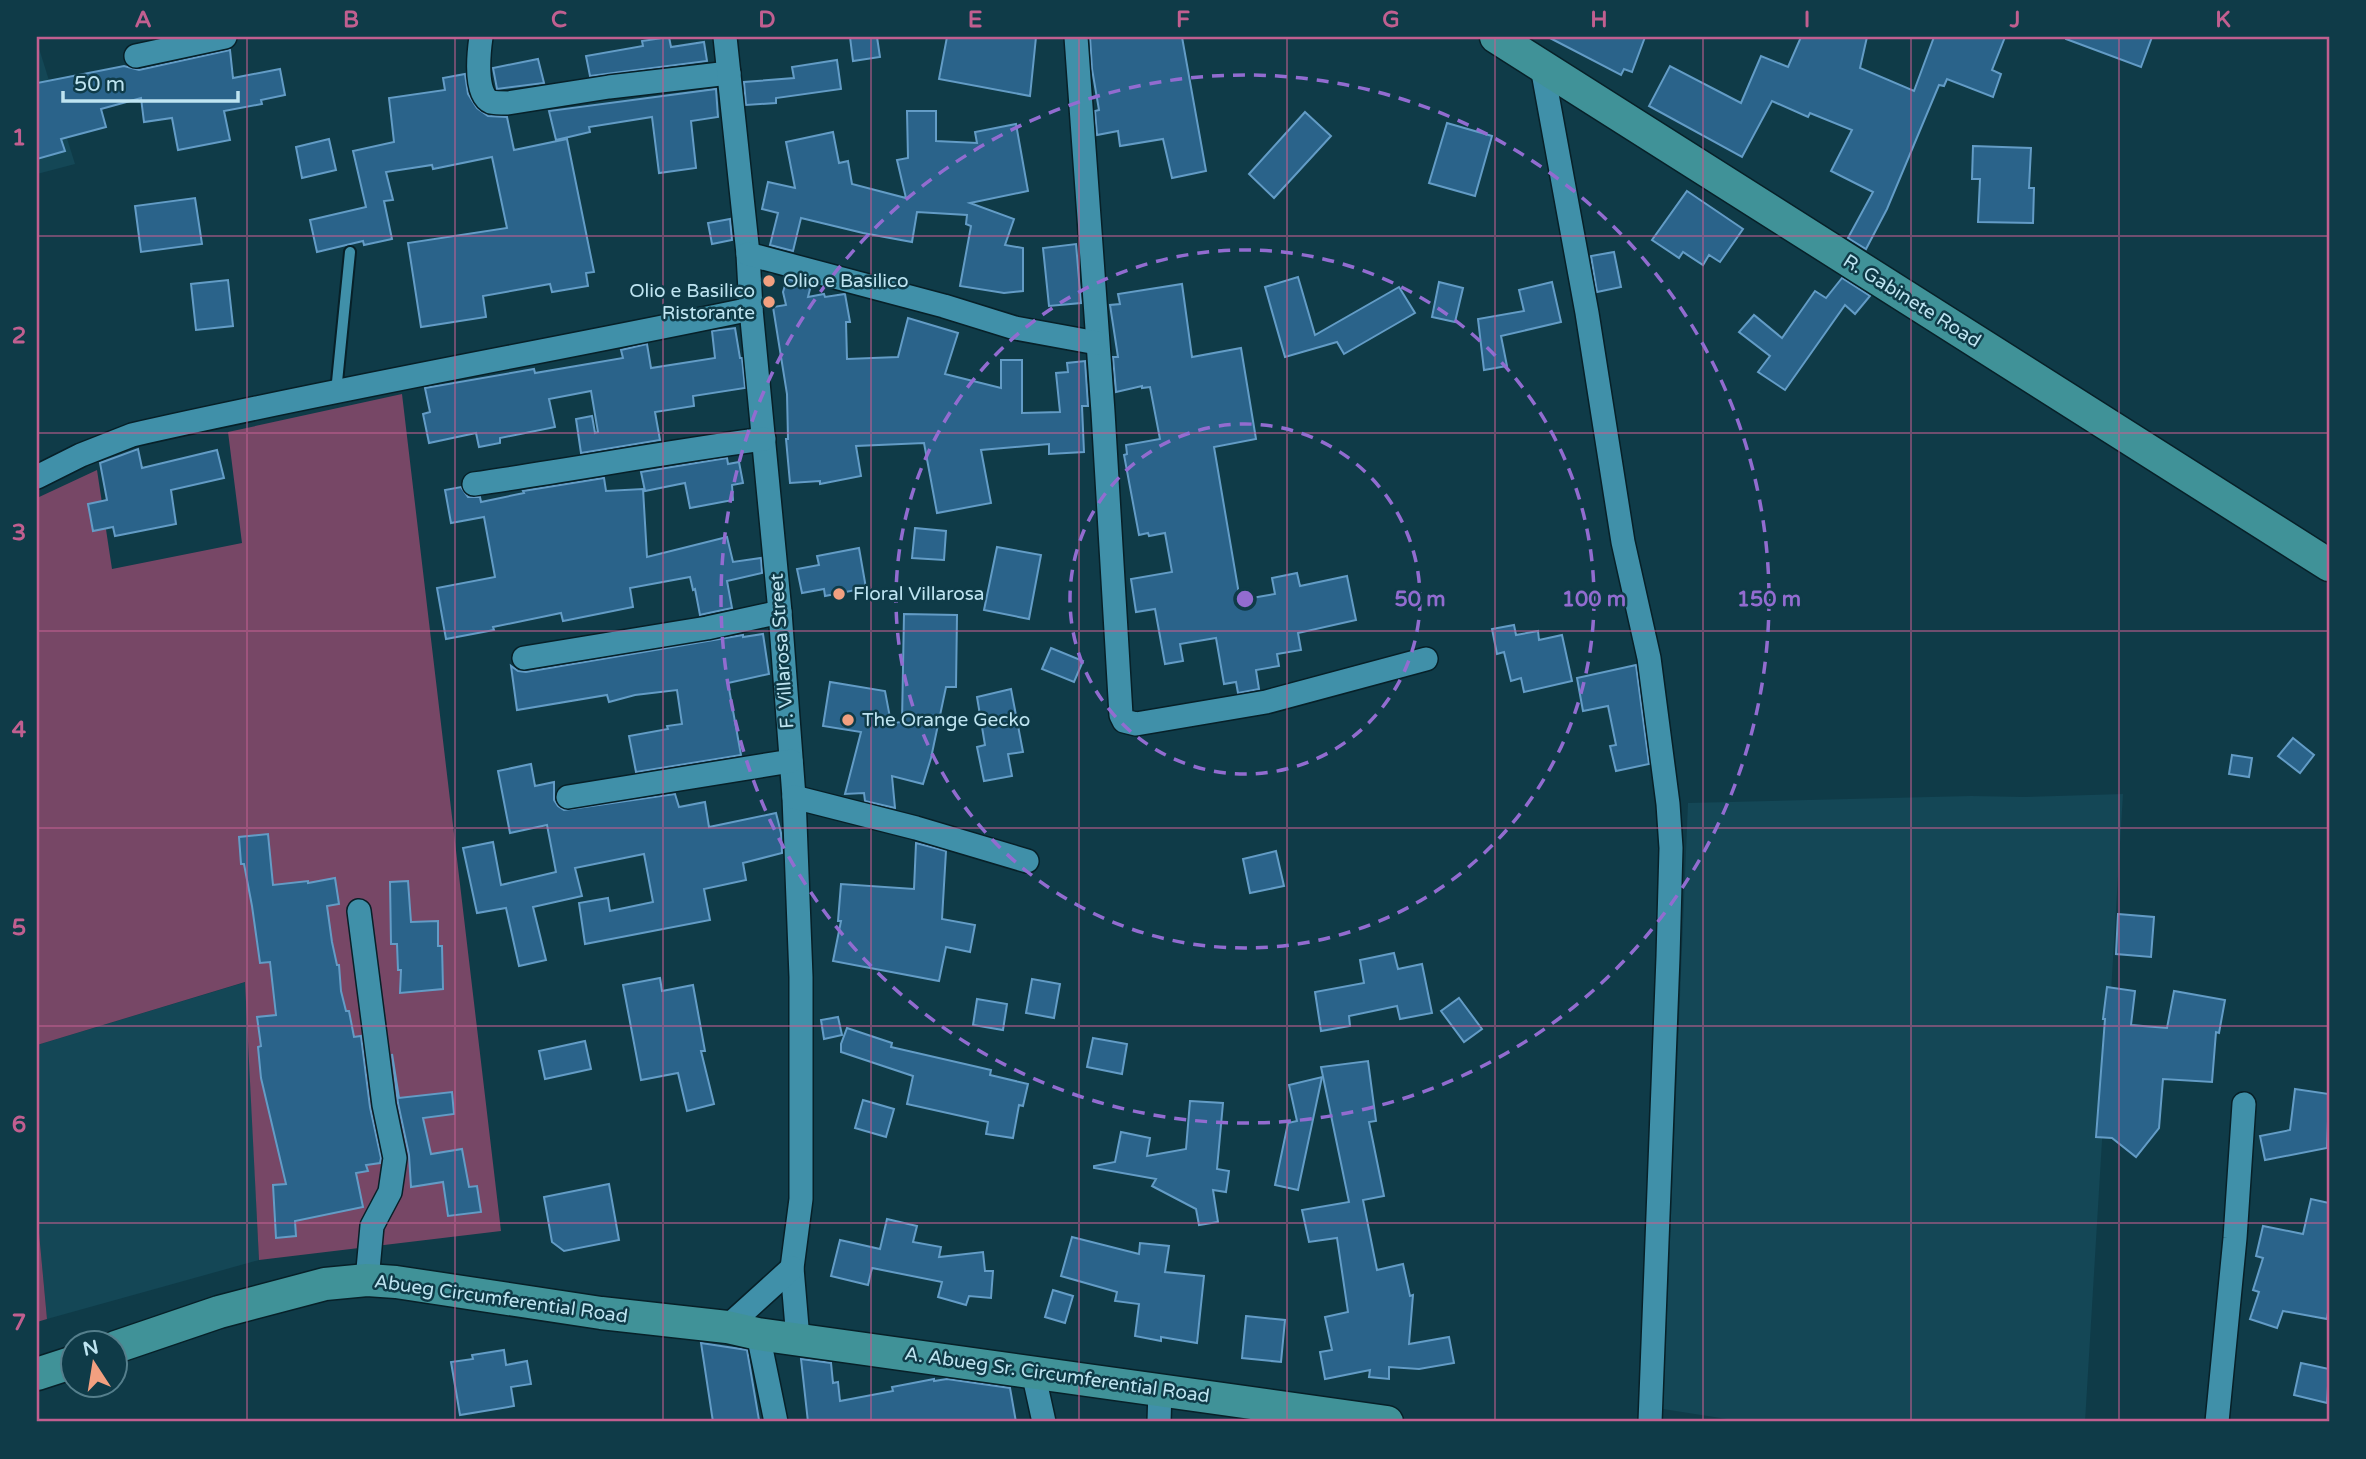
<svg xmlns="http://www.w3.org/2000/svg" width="2366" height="1459" font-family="'Varela Round',sans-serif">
<rect width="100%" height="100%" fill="#0f3b48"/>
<!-- built -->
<g fill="#144756">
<path d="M37,42L75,164L37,174Z"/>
<path d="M2123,794L2085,1422H1746L1663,1409L1688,803L1971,796L2024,797Z"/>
<path d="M246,982L259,1260L47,1319L37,1211V1045Z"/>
</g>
<!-- green -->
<g fill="#774766">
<path d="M402,394L501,1231L259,1260L245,982L37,1045V498L97,470L112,569L242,543L228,432Z"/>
<path d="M37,1211L47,1319L37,1322Z"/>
</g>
<!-- building -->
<g fill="#2a638a" stroke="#639cc6" stroke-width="2">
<path d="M669,37L671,47L704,42L707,61L590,76L586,56L643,46L642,41Z"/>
<path d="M850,37H877L880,57L853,61Z"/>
<path d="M947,37H1036L1030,96L939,79Z"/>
<path d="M1090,37H1182L1206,171L1172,178L1163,139L1120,146L1118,131L1097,135L1095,111L1099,110L1092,69Z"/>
<path d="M1548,37H1645L1632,72L1624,69L1621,75Z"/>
<path d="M1801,37H1867L1860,68L1914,91L1934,37H2005L1992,70L2001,74L1993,97L1947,79L1944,86L1939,85L1887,209L1866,249L1848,238L1873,192L1831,171L1852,130L1810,113L1808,117L1772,101L1742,157L1649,106L1670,66L1741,103L1761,56L1788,67Z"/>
<path d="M2066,37H2152L2141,67L2066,39Z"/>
<path d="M230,50L233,78L280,69L285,95L261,100L262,104L224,111L230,140L178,150L172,118L144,122L141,98L101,109L106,127L61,139L65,151L37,159V83L124,66L139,70Z"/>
<path d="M538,59L544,83L497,89L493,68Z"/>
<path d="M837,60L841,89L776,98V103L746,105L744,82L794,78L792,67Z"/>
<path d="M465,74L468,94L477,108L488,116L507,117L514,150L567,139L594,272L586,273L588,286L552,292L550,284L483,296L486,317L421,327L408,243L507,228L492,157L433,169L432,165L386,172L393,200L384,201L392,239L364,245L363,241L317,252L310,220L366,207L353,151L394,142L389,98L445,90L443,78Z"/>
<path d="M716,89L718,117L691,121L696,168L659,173L652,117L589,127L590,132L556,140L549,111Z"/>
<path d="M907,111H936V141L977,143L975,132L1016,124L1028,191L970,203L1014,219L1005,245L1023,248V291L1004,293L960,286L971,226L966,224L967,215L917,212L912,242L863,233L801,218L793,251L770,245L778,213L762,209L768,182L795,188L786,142L833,132L839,163L848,161L852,184L906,198L897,160L908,158Z"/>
<path d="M1305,112L1331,136L1274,198L1249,174Z"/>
<path d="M1447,123L1492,136L1475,196L1429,183Z"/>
<path d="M329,139L336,170L302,178L296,147Z"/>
<path d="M1973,146L2031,148L2029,188H2034L2033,223L1978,222L1980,179H1972Z"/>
<path d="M1687,191L1743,229L1720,262L1709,255L1703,265L1683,252L1679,258L1652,240Z"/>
<path d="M195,198L202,244L141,252L135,206Z"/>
<path d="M730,219L732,240L712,244L708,223Z"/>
<path d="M1076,244L1081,303L1049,306L1043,248Z"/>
<path d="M1614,252L1621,287L1597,292L1591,256Z"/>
<path d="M1298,277L1315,335L1399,287L1415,313L1344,354L1337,342L1285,357L1265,287Z"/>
<path d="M1842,278L1870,296L1855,314L1845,305L1785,390L1758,372L1770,356L1739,332L1754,315L1782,338L1815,291L1826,298Z"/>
<path d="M787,279L811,285L808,297L824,294L825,297L845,294L850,322H846L847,359L898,357L908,318L958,333L945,374L1001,388V360H1022V413L1060,412L1056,373L1068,372L1067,363L1085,361L1088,406H1082L1084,452L1049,454V444L981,450L991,503L937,513L924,443L856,446L861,476L820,484V481L790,483L786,439H788L787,394L773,307L786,305L783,292Z"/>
<path d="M228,280L233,326L196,330L191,284Z"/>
<path d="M1439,282L1463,288L1455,322L1432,317Z"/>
<path d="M1552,282L1561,322L1501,336L1507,366L1484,370L1478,319L1524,311L1519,290Z"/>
<path d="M1182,284L1192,357L1241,348L1256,439L1214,447L1240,600L1275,594L1272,578L1297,573L1300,586L1347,576L1356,620L1298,633L1301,650L1277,654L1279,666L1256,670L1259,689L1238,693L1236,682L1224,684L1216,638L1180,644L1183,661L1165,664L1155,609L1136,612L1131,579L1172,572L1165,533L1149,536L1148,533L1139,535L1124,455L1127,454L1126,445L1160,439L1150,387L1142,388V386L1116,392L1113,357H1118L1110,305L1120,304L1118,294Z"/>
<path d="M735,328L740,358H742L745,388L693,396L694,406L655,412L660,440L581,453L576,419L592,416L595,433L598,432L591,391L549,399L555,427L500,438V443L479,447L476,433L429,443L423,414L430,412L425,388L534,369L535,373L623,358L621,350L647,344L651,368L715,358L712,331Z"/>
<path d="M138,449L142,468L217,450L224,478L171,490L176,524L115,536L113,527L93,531L88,504L107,500L100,463Z"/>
<path d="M727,458L728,464L739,462L743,483L732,485L733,500L690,508L685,483L645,491L641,472Z"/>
<path d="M604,478L606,491L643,489L647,557L727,537L733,562L761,558L762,573L727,581L732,608L704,614L700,615L695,589L693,590L690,577L630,588L633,607L563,621L561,613L493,627L494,630L446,639L437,588L495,577L484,517L451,523L445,490L461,487L468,497H480L481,502L524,493L523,491Z"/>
<path d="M915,528L946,531L944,560L912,558Z"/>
<path d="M997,547L1041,555L1029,619L984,610Z"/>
<path d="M859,548L866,588L825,596L824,589L802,593L797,569L819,565L817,556Z"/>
<path d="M904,614L957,615L956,687H946L931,758L923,784L892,776L895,808L865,801L864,793L845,794L861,732L823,726L830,682L885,691L891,723L902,722Z"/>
<path d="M1514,625L1516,635L1538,631L1539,640L1562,635L1572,681L1524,692L1521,678L1511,681L1504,652L1497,654L1492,629Z"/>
<path d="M763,634L769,674L728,683L741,755L636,772L629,736L668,729L667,726L682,724L677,690L635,695L609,702L607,695L517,710L511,666L518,671L526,672L743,635V637Z"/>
<path d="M1051,648L1083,661L1074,682L1042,669Z"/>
<path d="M1636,665L1649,764L1616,771L1610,746L1616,745L1608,706L1583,711L1577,678Z"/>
<path d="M1011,689L1023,752L1008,754L1012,776L984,781L977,747L985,745L977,697Z"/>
<path d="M2293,738L2314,755L2300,773L2278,756Z"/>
<path d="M2232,755L2252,758L2249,777L2229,774Z"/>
<path d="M531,764L535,786L554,782V800L558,806L564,810L675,794L679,807L705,802L709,827L776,813L781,833L782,853L743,863L746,880L704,889L710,920L585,944L579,903L608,898L610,911L653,902L644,854L575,868L582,896L533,907L546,960L519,966L506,908L477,913L463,848L493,842L501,885L556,872L547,825L510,833L498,771Z"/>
<path d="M268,834L273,885L308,881V883L335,878L339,904L327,906L332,942L337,965H339L341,991L346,1011H349L354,1037L361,1036L370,1107L381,1158L380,1163L366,1165L368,1171L356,1173L363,1207L295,1221L296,1236L276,1238L273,1185L286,1184L261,1078L258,1047L261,1046L257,1017L276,1015L270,962L260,963L252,906L244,864H241L239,837Z"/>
<path d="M916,843L946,851L942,919L975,925L970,952L946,947L939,981L833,961L841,921H838L841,884L914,889Z"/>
<path d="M1276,851L1284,886L1250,893L1243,859Z"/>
<path d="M408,881L411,922L438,921V946H442L443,989L400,993L401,970H398L397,944H391L390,882Z"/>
<path d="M2118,914L2154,917L2151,957L2116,954Z"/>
<path d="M1394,953L1398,969L1422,964L1432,1013L1400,1019L1397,1006L1349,1016L1350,1026L1321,1031L1315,992L1364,983L1360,960Z"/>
<path d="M660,978L662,991L693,985L705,1051H701L714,1104L687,1111L678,1073L641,1080L623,985Z"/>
<path d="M1032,979L1060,984L1054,1018L1026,1013Z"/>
<path d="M2107,987L2135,991L2131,1025L2167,1028L2174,991L2225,1000L2219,1033L2216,1032L2212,1082L2163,1079L2159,1128L2136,1157L2112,1138L2096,1137L2105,1019H2103Z"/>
<path d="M1459,998L1482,1029L1464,1042L1441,1011Z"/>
<path d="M977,999L1007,1004L1003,1030L973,1025Z"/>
<path d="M838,1017L842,1035L824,1039L821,1020Z"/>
<path d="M847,1028L892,1043L891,1047L991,1070L990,1075L1028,1084L1023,1106L1019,1105L1013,1138L986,1134L988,1122L907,1104L913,1076L841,1052V1044Z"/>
<path d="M1093,1038L1127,1044L1122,1074L1087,1067Z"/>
<path d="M585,1041L591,1069L545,1079L539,1051Z"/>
<path d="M392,1054L399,1098L452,1092L454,1114L423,1118L431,1154L462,1149L469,1187L477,1186L481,1212L448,1216L443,1182L411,1187L409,1155L398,1103Z"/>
<path d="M1368,1061L1376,1121L1369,1122L1384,1196L1363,1200L1377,1270L1403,1264L1410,1296L1413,1295L1409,1344L1449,1337L1454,1363L1419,1369L1389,1367V1379L1369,1377L1370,1370L1325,1379L1320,1352L1332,1350L1325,1317L1348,1312L1337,1238L1309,1242L1302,1210L1349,1202L1321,1067Z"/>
<path d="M1322,1077L1298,1190L1275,1185L1288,1123L1297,1121L1289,1085Z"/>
<path d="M2295,1089L2329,1094L2327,1148L2265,1160L2260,1136L2290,1130Z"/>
<path d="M863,1100L894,1109L886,1137L855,1128Z"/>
<path d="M1190,1101L1223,1103L1217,1169L1229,1171L1226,1192L1213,1190L1218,1222L1199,1225L1196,1209L1152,1186L1156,1179L1094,1168V1166L1115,1162L1121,1132L1150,1138L1147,1156L1186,1149Z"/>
<path d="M609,1184L619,1240L564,1251L552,1242L544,1197Z"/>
<path d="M2311,1199L2329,1203V1306L2327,1319L2283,1311L2277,1328L2250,1319L2259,1292L2253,1290L2263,1258L2256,1256L2263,1226L2303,1234Z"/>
<path d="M887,1219L917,1226L913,1242L941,1247L939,1257L983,1252L985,1271H993L991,1298L969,1296L966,1305L938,1297L942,1282L872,1268L868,1285L831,1276L840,1240L880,1249Z"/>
<path d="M1072,1237L1139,1254L1140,1243L1169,1246L1165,1272L1204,1276L1197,1343L1161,1337V1341L1135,1336L1139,1304L1115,1301L1117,1292L1061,1276Z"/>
<path d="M1053,1290L1073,1296L1065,1323L1045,1317Z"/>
<path d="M1246,1316L1285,1320L1281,1362L1242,1358Z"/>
<path d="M701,1343L747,1350L759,1420L713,1422Z"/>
<path d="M504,1350L506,1365L527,1361L531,1384L511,1387L514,1406L460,1415L451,1362L473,1359L472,1355Z"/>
<path d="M801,1359L831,1363L833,1383L838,1382L840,1401L893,1391L892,1387L934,1379V1381L947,1379L1010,1388L1016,1422H808Z"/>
<path d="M2301,1363L2329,1369L2327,1403L2294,1395Z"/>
</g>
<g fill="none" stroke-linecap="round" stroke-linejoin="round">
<!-- lane casing -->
<g stroke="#072028" stroke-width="14">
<path id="lane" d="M336,392L350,252"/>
</g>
<!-- street casing -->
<g stroke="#072028" stroke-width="26">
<g id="street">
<path d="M481,37C479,51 474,95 491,102C495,103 503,103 508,103L609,87L729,73"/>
<path d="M725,37L748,254L751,309L780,612L794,797L801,977V1199L792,1268L798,1339"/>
<path d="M1076,37L1103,412L1121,715L1124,721L1136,724L1266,702L1426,659"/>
<path d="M136,56L225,37"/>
<path d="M1542,67L1587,313L1623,542L1649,658L1668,804L1671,848L1668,957L1650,1422"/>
<path d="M748,254L944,306L1015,328L1097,343"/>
<path d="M37,477L81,455L132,435C338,388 545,352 751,309"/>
<path d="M474,484C571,470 667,452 764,439"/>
<path d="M524,658L707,628L780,612"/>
<path d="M568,797L791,761"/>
<path d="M794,797L916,828L1027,861"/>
<path d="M359,911L384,1105L395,1158L390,1192L372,1226L367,1280"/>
<path d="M727,1327L792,1268"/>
<path d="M758,1334L776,1422"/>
<path d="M1033,1372L1044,1422"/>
<path d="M1159,1422L1160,1390"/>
<path d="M2217,1422L2235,1238L2244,1104"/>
</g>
</g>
<!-- secondary casing -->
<g stroke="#072028" stroke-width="35">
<g id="secondary">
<path d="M1496,37L2329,565"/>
<path d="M116,1347L219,1312L325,1284L367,1280L396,1282L601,1313L727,1327L758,1334L1387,1422"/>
<path d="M37,1374L74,1362"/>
</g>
</g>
<!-- lane -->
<use href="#lane" stroke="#4090a9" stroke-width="10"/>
<!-- street -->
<use href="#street" stroke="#4090a9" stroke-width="23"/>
<!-- secondary -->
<use href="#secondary" stroke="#409298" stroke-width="32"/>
</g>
<!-- grid -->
<path fill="none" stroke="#c15f90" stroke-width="2" stroke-opacity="0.55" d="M247,37V1422M455,37V1422M663,37V1422M871,37V1422M1079,37V1422M1287,37V1422M1495,37V1422M1703,37V1422M1911,37V1422M2119,37V1422M37,236H2329M37,433H2329M37,631H2329M37,828H2329M37,1026H2329M37,1223H2329"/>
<!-- distance rings -->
<g fill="none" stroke="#926cd0" stroke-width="3.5" stroke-dasharray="12 9">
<circle cx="1245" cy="599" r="175"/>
<circle cx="1245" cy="599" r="349"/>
<circle cx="1245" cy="599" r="524"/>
</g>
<!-- markers -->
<g fill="#f2a080" stroke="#0f3b48" stroke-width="2.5">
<circle cx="769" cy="281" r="7"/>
<circle cx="769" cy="302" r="7"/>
<circle cx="839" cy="594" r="7"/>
<circle cx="848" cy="720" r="7"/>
</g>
<g text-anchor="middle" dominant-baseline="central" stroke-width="5" stroke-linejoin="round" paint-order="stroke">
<!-- poi labels -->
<g font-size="19" fill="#bee4f1" stroke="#0f3b48" text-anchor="start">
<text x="783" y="281">Olio e Basilico</text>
<text x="755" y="291" text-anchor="end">Olio e Basilico<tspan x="755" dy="22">Ristorante</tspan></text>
<text x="853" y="594">Floral Villarosa</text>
<text x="862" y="720">The Orange Gecko</text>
</g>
<!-- street labels -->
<g font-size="19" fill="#bee4f1" stroke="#0f3b48">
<text transform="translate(1912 301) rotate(32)">R. Gabinete Road</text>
<text transform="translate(782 651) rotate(-94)">F. Villarosa Street</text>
<text transform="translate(501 1299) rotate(8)">Abueg Circumferential Road</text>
<text transform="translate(1057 1375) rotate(8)">A. Abueg Sr. Circumferential Road</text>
</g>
</g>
<circle cx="1245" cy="599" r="10" fill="#926cd0" stroke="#0f3b48" stroke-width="3.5"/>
<g font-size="21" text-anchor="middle" font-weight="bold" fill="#926cd0" stroke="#0f3b48" stroke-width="5" stroke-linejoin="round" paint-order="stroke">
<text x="1420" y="606">50 m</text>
<text x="1594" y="606">100 m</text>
<text x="1769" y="606">150 m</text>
</g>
<!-- border -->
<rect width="2366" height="1459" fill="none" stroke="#0f3b48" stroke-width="77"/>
<!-- north arrow -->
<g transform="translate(94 1364) rotate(348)"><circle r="33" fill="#0f3b48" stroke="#557f8c" stroke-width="2"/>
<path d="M0-5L12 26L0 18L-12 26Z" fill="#f2a080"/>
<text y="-10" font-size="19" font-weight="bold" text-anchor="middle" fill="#bee4f1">N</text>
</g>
<!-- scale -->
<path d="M63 91v10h175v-10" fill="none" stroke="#bee4f1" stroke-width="3.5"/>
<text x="74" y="91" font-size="21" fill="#bee4f1" stroke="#0f3b48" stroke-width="5" paint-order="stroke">50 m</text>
<rect x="38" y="38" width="2290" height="1382" fill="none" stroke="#c15f90" stroke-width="2.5"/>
<g font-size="23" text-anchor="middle" font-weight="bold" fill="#c15f90">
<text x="143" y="27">A</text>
<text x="351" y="27">B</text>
<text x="559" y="27">C</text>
<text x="767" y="27">D</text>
<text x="975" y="27">E</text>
<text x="1183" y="27">F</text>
<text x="1391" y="27">G</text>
<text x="1599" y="27">H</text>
<text x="1807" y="27">I</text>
<text x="2015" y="27">J</text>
<text x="2223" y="27">K</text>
<text x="19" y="145">1</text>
<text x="19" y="343">2</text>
<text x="19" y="540">3</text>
<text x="19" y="737">4</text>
<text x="19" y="935">5</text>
<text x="19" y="1132">6</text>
<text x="19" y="1330">7</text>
</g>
</svg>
